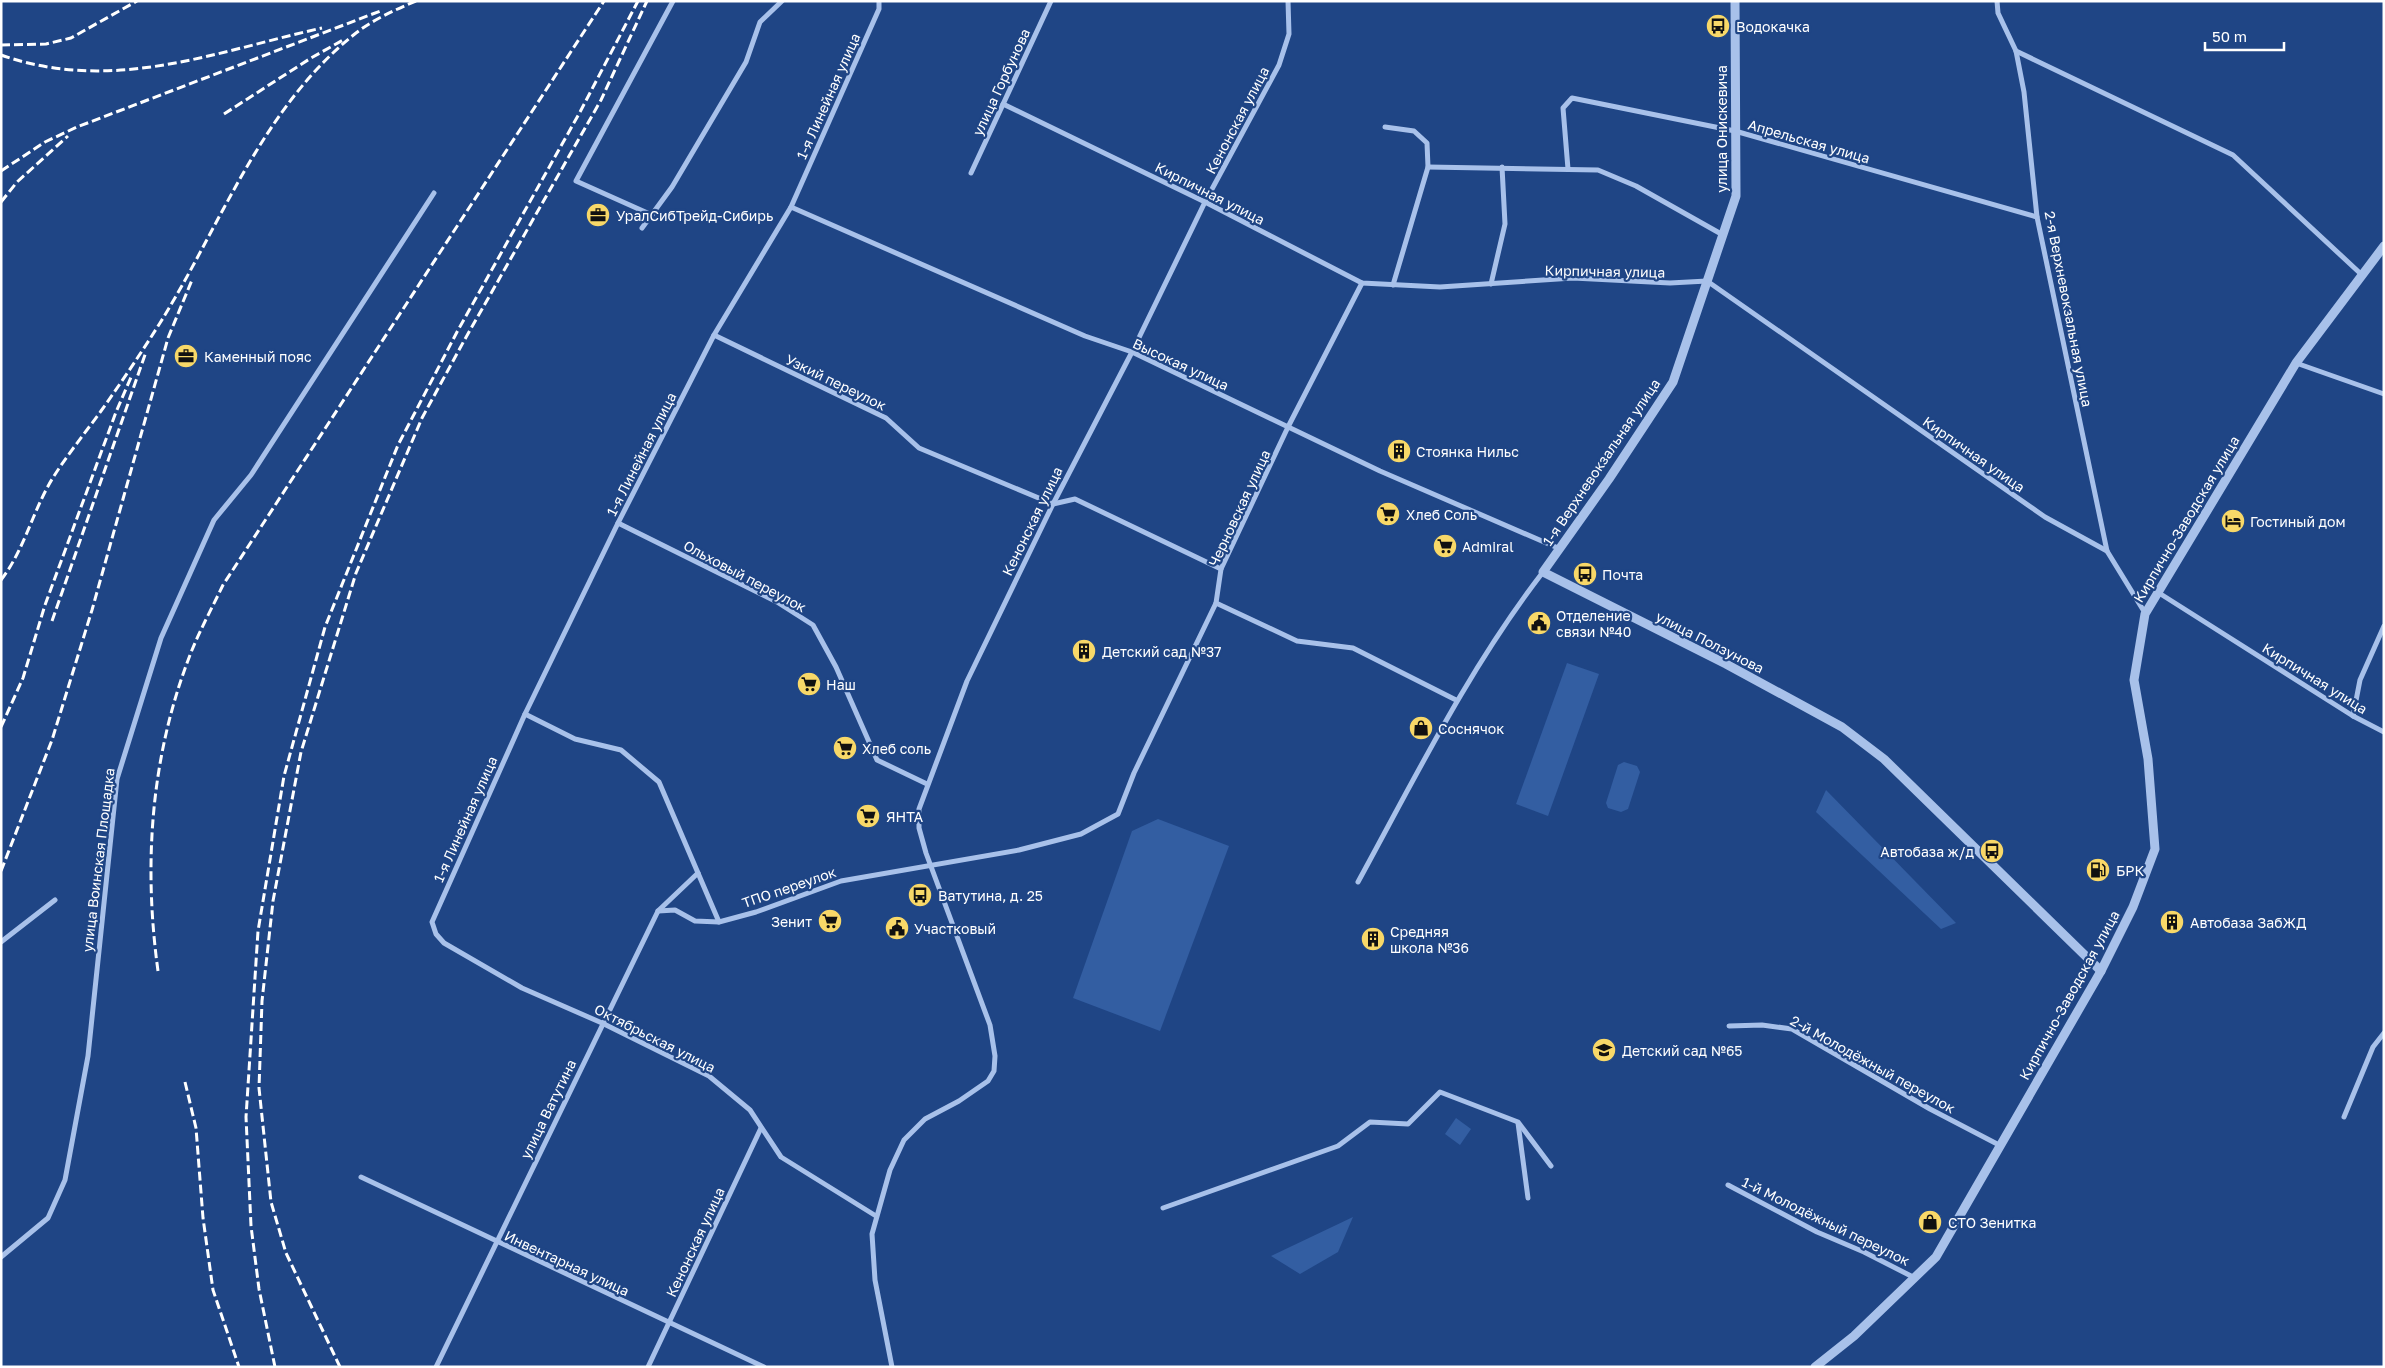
<svg xmlns="http://www.w3.org/2000/svg" width="2385" height="1368" font-family="'Golos Text',sans-serif">
<rect width="100%" height="100%" fill="#1f4585"/>
<!-- green -->
<g fill="#335ea2">
<path d="M1567,663L1599,674L1548,816L1516,804Z"/>
<path d="M1624,762L1637,766L1640,772L1628,809L1621,812L1608,808L1606,803L1618,765Z"/>
<path d="M1826,790L1956,923L1941,929L1816,812Z"/>
<path d="M1158,819L1229,846L1160,1031L1073,998L1132,831Z"/>
<path d="M1456,1118L1471,1129L1460,1145L1445,1134Z"/>
<path d="M1353,1217L1338,1252L1300,1274L1271,1256Z"/>
</g>
<g fill="none" stroke-linecap="round" stroke-linejoin="round">
<!-- minor -->
<g stroke="#a8c1ea" stroke-width="5">
<path d="M1997,1L1998,13L2016,51L2024,92L2037,217L2107,551L2145,613"/>
<path d="M2016,51L2233,155L2362,275"/>
<path d="M1003,104L1205,202L1362,283L1440,287L1573,278L1670,283L1707,281L2045,517L2107,551"/>
<path d="M1385,127L1414,131L1427,143L1428,167L1393,285"/>
<path d="M1428,167L1598,170L1636,186L1723,235"/>
<path d="M1568,169L1563,108L1572,98L1735,131L2037,217"/>
<path d="M971,173L1051,1"/>
<path d="M791,207L1085,336L1132,352L1380,471L1558,548"/>
<path d="M652,215L576,181L673,1"/>
<path d="M642,228L672,187L746,62L760,22L782,1"/>
<path d="M1491,284L1505,224L1502,167"/>
<path d="M714,335L886,418L919,448L1053,504L1075,499L1221,569"/>
<path d="M2296,363L2384,394"/>
<path d="M618,523L777,602L813,625L836,667L877,760L927,784"/>
<path d="M2159,593L2353,716L2384,732"/>
<path d="M1216,603L1297,641L1353,648L1456,700"/>
<path d="M525,714L575,739L621,750L659,782L719,922L756,912L841,881L1019,850L1081,834L1118,814L1134,773L1216,603L1221,569L1288,427L1362,283"/>
<path d="M2353,716L2360,680L2384,626"/>
<path d="M1358,882C1416,776 1469,668 1543,572"/>
<path d="M658,911L675,910L695,921L719,922"/>
<path d="M1,942L55,900"/>
<path d="M1729,1026L1762,1025L1792,1029L1930,1109L2001,1146"/>
<path d="M2344,1117L2373,1047L2384,1033"/>
<path d="M1518,1123L1528,1198"/>
<path d="M361,1177L764,1367"/>
<path d="M1728,1185L1817,1232L1864,1252L1915,1278"/>
<path d="M1163,1208L1338,1146L1370,1122L1408,1124L1440,1092L1518,1122L1551,1166"/>
<path d="M876,1216L781,1157L750,1110L709,1076L602,1023L522,988L444,943L436,934L432,922L525,714L618,523L714,335L791,207L879,9V1"/>
<path d="M1,1257L48,1218L65,1180L88,1056L117,779L161,638L214,520L251,475L434,193"/>
<path d="M436,1367L658,911L698,873"/>
<path d="M648,1367L761,1128"/>
<path d="M892,1367L875,1280L872,1234L890,1170L904,1140L925,1119L959,1101L988,1081L994,1071L995,1056L990,1025L926,853L919,828V809L967,681L1053,504L1132,352L1205,202L1279,65L1289,34L1288,1"/>
</g>
<!-- tertiary -->
<g stroke="#a8c1ea" stroke-width="9">
<path d="M1735,1L1736,196L1673,382L1609,479L1543,572L1726,664L1842,727L1884,759L2101,971"/>
<path d="M1815,1367L1854,1336L1936,1257L2101,971L2133,907L2155,849L2148,759L2134,680L2145,614L2296,363L2384,246"/>
</g>
<!-- rail -->
<g stroke="#fff" stroke-width="3" stroke-dasharray="9 4" stroke-linecap="butt">
<path d="M1,45L46,44L71,38L137,1"/>
<path d="M1,55C113,94 214,52 322,28"/>
<path d="M224,114L311,58L343,40"/>
<path d="M1,171L45,142L77,127L383,10"/>
<path d="M1,202L17,182L68,136"/>
<path d="M1,580C25,549 33,509 54,476C68,454 85,433 101,411C121,383 141,353 160,323C221,225 262,107 356,33C374,19 395,10 416,1"/>
<path d="M52,621L146,352"/>
<path d="M1,727L23,678L45,605L116,412L132,375"/>
<path d="M1,871L52,740L92,610L168,338L192,280"/>
<path d="M158,971C143,862 151,753 192,650C201,628 213,606 223,585L604,1"/>
<path d="M185,1082L196,1128L203,1218L213,1290L239,1367"/>
<path d="M275,1367L259,1289L251,1226L246,1117L258,931L284,776L325,627L398,445L457,332L580,112L638,1"/>
<path d="M340,1367L286,1253L271,1202L259,1088L262,1001L273,901L301,752L356,573L422,418L465,339L601,100L647,1"/>
</g>
</g>
<!-- icons -->
<defs>
<g id="bus-disc" transform="scale(1.25)"><circle r="9.5" fill="#f8d868" stroke="#1f4585"/><path d="M-5-6H5V4H4V6H2V4H-2V6H-4V4H-5ZM-3.5-4V0h7V-4ZM-3.5 1.2v1.5H-2V1.2ZM2 1.2v1.5H3.5V1.2Z" fill="#111"/></g>
<g id="office-disc" transform="scale(1.25)"><circle r="9.5" fill="#f8d868" stroke="#1f4585"/><path d="M-6-3h4V-5.5h4V-3h4V5H-6ZM-1-4.5V-3h2v-1.5ZM-6 0V1H6V0Z" fill="#111"/></g>
<g id="building-disc" transform="scale(1.25)"><circle r="9.5" fill="#f8d868" stroke="#1f4585"/><path d="M-4-6H4V6H1V3H-1V6H-4ZM-2.5-4.3h1.7v1.8h-1.7ZM.8-4.3h1.7v1.8H.8ZM-2.5-1h1.7V.8h-1.7ZM.8-1h1.7V.8H.8Z" fill="#111"/></g>
<g id="supermarket-disc" transform="scale(1.25)"><circle r="9.5" fill="#f8d868" stroke="#1f4585"/><path d="M-6-5.5h2.5l.6 2H6L4.5 2H-2.5L-4.4-4H-6ZM-1.5 3.2a1.3 1.3 0 1 0 .1 0ZM3 3.2a1.3 1.3 0 1 0 .1 0Z" fill="#111"/></g>
<g id="hotel-disc" transform="scale(1.25)"><circle r="9.5" fill="#f8d868" stroke="#1f4585"/><path d="M-6-4.5h1.5V1H6V5H4.5V3h-9V5H-6ZM-4 0a1.8 1.8 0 1 1 3.6 0ZM.5 0V-2.5h3Q6-2.5 6 0Z" fill="#111"/></g>
<g id="civic-disc" transform="scale(1.25)"><circle r="9.5" fill="#f8d868" stroke="#1f4585"/><path d="M-.6-6.5H3V-4.5H.6V-3L4-1V1h2V6H-6V1h2V-1L-.6-3ZM-1.2 2.5V6h2.4V2.5Z" fill="#111"/></g>
<g id="shop-disc" transform="scale(1.25)"><circle r="9.5" fill="#f8d868" stroke="#1f4585"/><path d="M-5-2.5h2.3a2.7 3.5 0 0 1 5.4 0H5L5.5 6h-11ZM-1.5-2.5h3a1.5 2.3 0 0 0-3 0Z" fill="#111"/></g>
<g id="fuel-disc" transform="scale(1.25)"><circle r="9.5" fill="#f8d868" stroke="#1f4585"/><path d="M-5.5-6h7V0h2V4h1.3V-2.5L3-4.5l.8-.8L6-3V5H2.5V1h-1V6h-7ZM-4.2-4.7v3.2H.2V-4.7Z" fill="#111"/></g>
<g id="school-disc" transform="scale(1.25)"><circle r="9.5" fill="#f8d868" stroke="#1f4585"/><path d="M0-5L7-2L0 1L-7-2ZM-4 1L0 2.5L4 1V4Q0 6-4 4Z" fill="#111"/></g>
</defs>
<g fill-rule="evenodd">
<use href="#bus-disc" x="1718" y="26"/>
<use href="#office-disc" x="598" y="215"/>
<use href="#office-disc" x="186" y="356"/>
<use href="#building-disc" x="1399" y="451"/>
<use href="#supermarket-disc" x="1388" y="514"/>
<use href="#hotel-disc" x="2233" y="521"/>
<use href="#supermarket-disc" x="1445" y="546"/>
<use href="#bus-disc" x="1585" y="574"/>
<use href="#civic-disc" x="1539" y="623"/>
<use href="#building-disc" x="1084" y="651"/>
<use href="#supermarket-disc" x="809" y="684"/>
<use href="#shop-disc" x="1421" y="728"/>
<use href="#supermarket-disc" x="845" y="748"/>
<use href="#supermarket-disc" x="868" y="816"/>
<use href="#bus-disc" x="1992" y="851"/>
<use href="#fuel-disc" x="2098" y="870"/>
<use href="#bus-disc" x="920" y="895"/>
<use href="#supermarket-disc" x="830" y="921"/>
<use href="#building-disc" x="2172" y="922"/>
<use href="#civic-disc" x="897" y="928"/>
<use href="#building-disc" x="1373" y="939"/>
<use href="#school-disc" x="1604" y="1050"/>
<use href="#shop-disc" x="1930" y="1222"/>
</g>
<g text-anchor="middle" dominant-baseline="central" stroke-width="4.5" stroke-linejoin="round" paint-order="stroke">
<!-- poi labels -->
<g font-size="14" fill="#fff" stroke="#1f4585" text-anchor="start">
<text x="1736" y="26">Водокачка</text>
<text x="616" y="215">УралСибТрейд-Сибирь</text>
<text x="204" y="356">Каменный пояс</text>
<text x="1416" y="451">Стоянка Нильс</text>
<text x="1406" y="514">Хлеб Соль</text>
<text x="2250" y="521">Гостиный дом</text>
<text x="1462" y="546">Admiral</text>
<text x="1602" y="574">Почта</text>
<text x="1556" y="615">Отделение<tspan x="1556" dy="16">связи №40</tspan></text>
<text x="1102" y="651">Детский сад №37</text>
<text x="826" y="684">Наш</text>
<text x="1438" y="728">Соснячок</text>
<text x="862" y="748">Хлеб соль</text>
<text x="886" y="816">ЯНТА</text>
<text x="1974" y="851" text-anchor="end">Автобаза ж/д</text>
<text x="2116" y="870">БРК</text>
<text x="938" y="895">Ватутина, д. 25</text>
<text x="812" y="921" text-anchor="end">Зенит</text>
<text x="2190" y="922">Автобаза ЗабЖД</text>
<text x="914" y="928">Участковый</text>
<text x="1390" y="931">Средняя<tspan x="1390" dy="16">школа №36</tspan></text>
<text x="1622" y="1050">Детский сад №65</text>
<text x="1948" y="1222">СТО Зенитка</text>
</g>
<!-- street labels -->
<g font-size="14" fill="#fff" stroke="#1f4585">
<text transform="translate(1001 82) rotate(-65)">улица Горбунова</text>
<text transform="translate(828 96) rotate(-66)">1-я Линейная улица</text>
<text transform="translate(1237 120) rotate(-62)">Кенонская улица</text>
<text transform="translate(1721 129) rotate(-90)">улица Онискевича</text>
<text transform="translate(1809 141) rotate(16)">Апрельская улица</text>
<text transform="translate(1210 193) rotate(27)">Кирпичная улица</text>
<text transform="translate(1605 271) rotate(1)">Кирпичная улица</text>
<text transform="translate(2069 309) rotate(79)">2-я Верхневокзальная улица</text>
<text transform="translate(1181 364) rotate(25)">Высокая улица</text>
<text transform="translate(836 382) rotate(26)">Узкий переулок</text>
<text transform="translate(641 454) rotate(-63)">1-я Линейная улица</text>
<text transform="translate(1974 454) rotate(35)">Кирпичная улица</text>
<text transform="translate(1601 462) rotate(-56)">1-я Верхневокзальная улица</text>
<text transform="translate(1239 508) rotate(-65)">Черновская улица</text>
<text transform="translate(2186 519) rotate(-59)">Кирпично-Заводская улица</text>
<text transform="translate(1032 521) rotate(-64)">Кенонская улица</text>
<text transform="translate(745 576) rotate(28)">Ольховый переулок</text>
<text transform="translate(1710 642) rotate(27)">улица Ползунова</text>
<text transform="translate(2315 678) rotate(32)">Кирпичная улица</text>
<text transform="translate(465 819) rotate(-66)">1-я Линейная улица</text>
<text transform="translate(98 860) rotate(-83)">улица Воинская Площадка</text>
<text transform="translate(789 887) rotate(-19)">ТПО переулок</text>
<text transform="translate(2069 995) rotate(-61)">Кирпично-Заводская улица</text>
<text transform="translate(655 1038) rotate(27)">Октябрьская улица</text>
<text transform="translate(1873 1064) rotate(29)">2-й Молодёжный переулок</text>
<text transform="translate(548 1109) rotate(-64)">улица Ватутина</text>
<text transform="translate(1826 1221) rotate(26)">1-й Молодёжный переулок</text>
<text transform="translate(695 1242) rotate(-65)">Кенонская улица</text>
<text transform="translate(567 1263) rotate(25)">Инвентарная улица</text>
</g>
</g>
<!-- border -->
<rect width="2385" height="1368" fill="none" stroke="#ffffff" stroke-width="5"/>
<!-- scale -->
<path d="M2205 42v8h79v-8" fill="none" stroke="#ffffff" stroke-width="2.5"/>
<text x="2212" y="42" font-size="15" fill="#ffffff" stroke="#1f4585" stroke-width="4" paint-order="stroke">50 m</text>
</svg>
